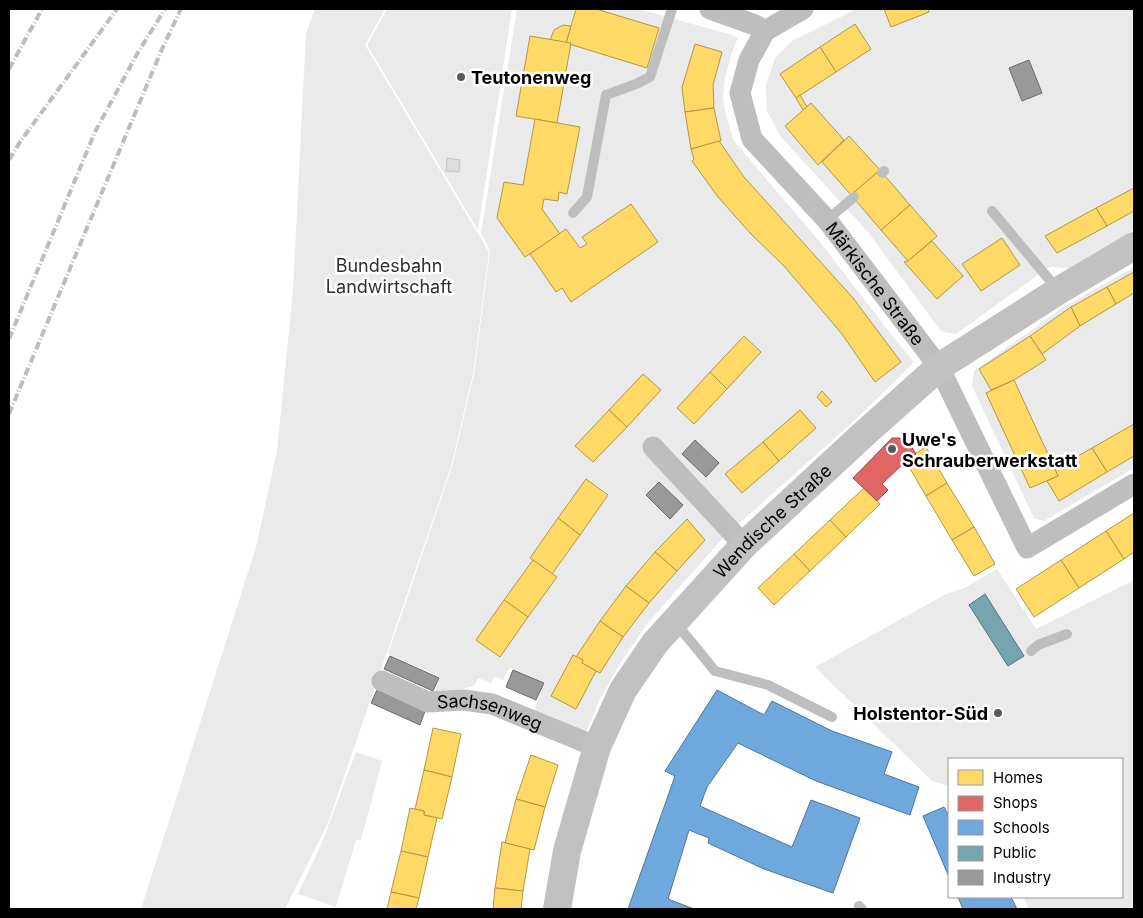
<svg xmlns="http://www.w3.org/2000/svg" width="1143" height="918" font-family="Inter,sans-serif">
<rect width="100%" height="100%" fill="#fff"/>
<!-- green -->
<g fill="#eaeaea">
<path d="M315,9H385L365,45L489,252L473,374L451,467L328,823L285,909H141L256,547L277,451L293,291L306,33Z"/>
<path d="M387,9H512L478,230L367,45Z"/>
<path d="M517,9H639L732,35L738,38L731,55L725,78L723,97L726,116L734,141L820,242L894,338L914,362L856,419L725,536L675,592L647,624L619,665L599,701L586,732L534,710L545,683L510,668L503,680L494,676L491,683L478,678L474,686L441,694L435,692L440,677L388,654L452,467L474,374L490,251L481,233Z"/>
<path d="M857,9H1134V230L1069,268L1049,267L956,334L941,331L868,232L781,137L767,111L766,85L775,58L792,41Z"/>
<path d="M1134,267V468L1044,521L1034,518L972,386L974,371L1062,308Z"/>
<path d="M997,569L1036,629L1134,580V909H1029L1023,897H1122V759H949V786L932,781L815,667L944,595L964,588Z"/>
<path d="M356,752L382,761L361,840H356L336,907L298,894L321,845Z"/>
</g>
<!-- homes -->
<g fill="#ffd966" stroke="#b29847">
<path d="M576,9H596L659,28L647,68L566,43Z"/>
<path d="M884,9H928L929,12L891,27Z"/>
<path d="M855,24L871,49L836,72L820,47Z"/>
<path d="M563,25L571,26L566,43L550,40L554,30Z"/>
<path d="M530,36L571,43L557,123L516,116Z"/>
<path d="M695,44L722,52L713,85L714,108L685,112L682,87Z"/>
<path d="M820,47L836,72L796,98L780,74Z"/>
<path d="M800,95L807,107L803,110L796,98Z"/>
<path d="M811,103L844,140L818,165L785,126Z"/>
<path d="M714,108L721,141L691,149L685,112Z"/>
<path d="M535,119L580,127L567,194L559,192L558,201L544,199L542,209L560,234L525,257L497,218L504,182L523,185Z"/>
<path d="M849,136L880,170L851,195L822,162Z"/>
<path d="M719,141L744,177L853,298L901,362L875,382L842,334L784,266L751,234L718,197L692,161L694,159L691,149Z"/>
<path d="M880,170L910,205L881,230L851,195Z"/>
<path d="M1134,188V211L1107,226L1096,208Z"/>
<path d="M631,204L658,242L571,302L562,288L556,292L530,254L566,229L580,248L587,244L582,237Z"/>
<path d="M910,205L937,236L908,261L881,230Z"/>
<path d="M1096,208L1107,226L1057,253L1045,236Z"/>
<path d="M1002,238L1020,265L981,291L962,264Z"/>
<path d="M932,241L963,276L937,299L904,262L908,261Z"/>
<path d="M1134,272V293L1116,304L1107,287Z"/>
<path d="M1107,287L1116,304L1080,326L1071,307Z"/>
<path d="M1071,307L1080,326L1042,354L1030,336Z"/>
<path d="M744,336L761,352L727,389L710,372Z"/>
<path d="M1030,336L1046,360L1014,380L991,390L979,369Z"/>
<path d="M710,372L727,389L694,424L677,408Z"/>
<path d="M643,374L661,390L627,427L609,410Z"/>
<path d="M1014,380L1058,476L1030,488L986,393Z"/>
<path d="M822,391L832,402L826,407L817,397Z"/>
<path d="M609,410L627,427L593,462L575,446Z"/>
<path d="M800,410L816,428L779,461L763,442Z"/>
<path d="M1134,424V456L1107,472L1092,448Z"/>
<path d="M763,442L779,461L742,493L725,474Z"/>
<path d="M926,447L947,483L926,496L905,460Z"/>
<path d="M1092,448L1107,472L1059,501L1047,481L1058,476L1055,469Z"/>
<path d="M586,479L608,495L580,535L558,518Z"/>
<path d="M947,483L974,527L952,540L926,496Z"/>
<path d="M864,488L880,504L846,537L830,520Z"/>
<path d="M1134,513V552L1124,559L1106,531Z"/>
<path d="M558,518L580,535L552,574L530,558Z"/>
<path d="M687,519L705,540L677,571L655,552Z"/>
<path d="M830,520L846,537L810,571L794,554Z"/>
<path d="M974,527L995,564L974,576L952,540Z"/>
<path d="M1106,531L1124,559L1079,588L1061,560Z"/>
<path d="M655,552L677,571L649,603L626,586Z"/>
<path d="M794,554L810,571L774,605L758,588Z"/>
<path d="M533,560L557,577L528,617L504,600Z"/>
<path d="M1061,560L1079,588L1034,617L1016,589Z"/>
<path d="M626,586L649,603L623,637L600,621Z"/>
<path d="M504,600L528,617L500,657L476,640Z"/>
<path d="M600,621L623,637L600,673L582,663L583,660L576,657Z"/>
<path d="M573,655L583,660L582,663L596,671L576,709L551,696Z"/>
<path d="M433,728L461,734L452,777L424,770Z"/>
<path d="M531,755L558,765L545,807L516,799Z"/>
<path d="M424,770L452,777L442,819L424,815V811L415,809Z"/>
<path d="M516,799L545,807L534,850L505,843Z"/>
<path d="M410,808L424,811V815L437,818L428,857L401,851Z"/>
<path d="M502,842L530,849L523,891L495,888Z"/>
<path d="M401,851L428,857L419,898L391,892Z"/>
<path d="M495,888L523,891L521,909H493Z"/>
<path d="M391,892L419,898L416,909H387Z"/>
</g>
<!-- shops -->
<path fill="#e06666" stroke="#9d4747" d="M892,438H900L909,443L916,454L905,460L906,461L882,484L888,490L877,501L853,478Z"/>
<!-- schools -->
<g fill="#6fa8dc" stroke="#4e769a">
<path d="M717,690L764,715L772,701L832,731L892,752L884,774L919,787L910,815L816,781L738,743L707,787L700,806L792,847L811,800L860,818L833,893L764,869L708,843L709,838L689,830L668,899L694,909H628L675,776L665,771Z"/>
<path d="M944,807L948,815H949V877L923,816Z"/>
<path d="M958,897H1011L1017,909H963Z"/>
</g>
<!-- public -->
<path fill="#76a5af" stroke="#53747a" d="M985,594L1024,656L1008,666L969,605Z"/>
<!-- industry -->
<g fill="#999" stroke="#6b6b6b">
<path d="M1029,60L1042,93L1022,101L1009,68Z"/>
<path d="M695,440L719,463L706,477L682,454Z"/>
<path d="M659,482L683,505L670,519L646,495Z"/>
<path d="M390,656L439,678L433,691L384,669Z"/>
<path d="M513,670L544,683L536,700L506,687Z"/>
<path d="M377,690L425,711L420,725L371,703Z"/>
</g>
<!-- building -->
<path fill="#dcdcdc" stroke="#c5c5c5" d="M447,158L460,160L459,172L446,171Z"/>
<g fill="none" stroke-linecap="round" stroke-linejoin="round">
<!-- lane -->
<g stroke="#bebebe" stroke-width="10">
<path d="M882,173L884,171"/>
<path d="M992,211L1058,290"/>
<path d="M573,213L587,197L606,95L636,84L650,77L672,9"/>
<path d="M827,220L854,197"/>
<path d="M675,622L715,671L768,685L832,717"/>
<path d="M1031,651L1038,645L1067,634"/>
<path d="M859,906L862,909"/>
</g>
<!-- street -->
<g stroke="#bebebe" stroke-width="21">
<path d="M710,9L755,25L765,31"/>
<path id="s1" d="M765,31L749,60L740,93L752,139L827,220L939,367L1027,548L1134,484"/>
<path d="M765,31L803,9"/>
<path d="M653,447L744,545"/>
<path id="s2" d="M382,681L428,702L464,700L492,704L597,747"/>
</g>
<!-- secondary -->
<path stroke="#c1c1c1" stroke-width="28" id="s3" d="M557,909L567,851L597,747L623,690L655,643L744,545L865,433L939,367L1058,291L1134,246"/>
<!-- rail -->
<g stroke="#bdbdbd" stroke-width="4" stroke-dasharray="8 2.5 1 2.5" stroke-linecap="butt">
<path d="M9,69L42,9"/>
<path d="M9,160L20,142L117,9"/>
<path d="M9,339L95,132L137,54L165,9"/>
<path d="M9,414L162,49L181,9"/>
</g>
</g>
<!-- markers -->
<g fill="#595959" stroke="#fff" stroke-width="2">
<circle cx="461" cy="77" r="5"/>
<circle cx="892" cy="449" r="5"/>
<circle cx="998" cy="713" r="5"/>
</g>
<g text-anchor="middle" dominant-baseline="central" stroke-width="5" stroke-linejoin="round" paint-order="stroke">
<!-- poi labels -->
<g font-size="18" font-weight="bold" fill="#000" stroke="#fff" text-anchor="start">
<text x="471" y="77">Teutonenweg</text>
<text x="902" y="439">Uwe's<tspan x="902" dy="21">Schrauberwerkstatt</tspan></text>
<text x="988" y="713" text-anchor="end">Holstentor-Süd</text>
</g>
<!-- park labels -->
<g font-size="18" fill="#2f2f2f" stroke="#fff">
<text x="389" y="265">Bundesbahn<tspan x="389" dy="21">Landwirtschaft</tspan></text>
</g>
<!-- street labels -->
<g font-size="18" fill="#000" stroke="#fff">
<text stroke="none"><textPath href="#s1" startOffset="305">Märkische Straße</textPath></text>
<text stroke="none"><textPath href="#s3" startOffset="456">Wendische Straße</textPath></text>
<text stroke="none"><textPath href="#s2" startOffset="114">Sachsenweg</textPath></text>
</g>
</g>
<!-- border -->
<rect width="1143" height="918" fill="none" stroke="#000000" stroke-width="20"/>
<!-- legend -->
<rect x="948" y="758" width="175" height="140" fill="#ffffff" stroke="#999999"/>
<rect x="958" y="770" width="25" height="15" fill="#ffd966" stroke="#999999"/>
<text x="993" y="783" font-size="15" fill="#000000">Homes</text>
<rect x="958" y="796" width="25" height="15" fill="#e06666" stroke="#999999"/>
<text x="993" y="808" font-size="15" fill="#000000">Shops</text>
<rect x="958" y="820" width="25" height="15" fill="#6fa8dc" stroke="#999999"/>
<text x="993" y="833" font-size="15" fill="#000000">Schools</text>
<rect x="958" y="846" width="25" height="15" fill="#76a5af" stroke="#999999"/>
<text x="993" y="858" font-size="15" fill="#000000">Public</text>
<rect x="958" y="870" width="25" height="15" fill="#999999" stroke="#999999"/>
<text x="993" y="883" font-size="15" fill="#000000">Industry</text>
</svg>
